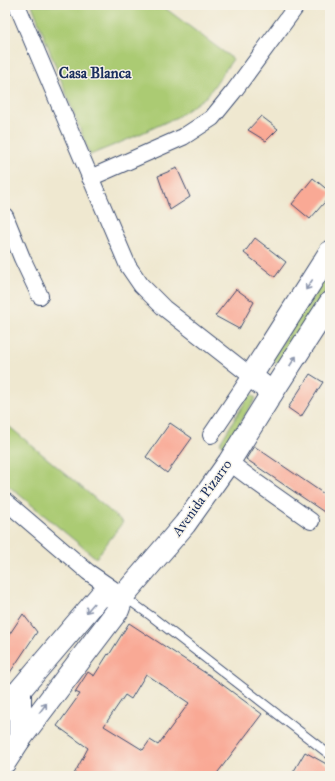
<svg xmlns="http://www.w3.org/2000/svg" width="335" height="781" font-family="'IM FELL Great Primer',serif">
<rect width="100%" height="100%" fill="#f7f3e8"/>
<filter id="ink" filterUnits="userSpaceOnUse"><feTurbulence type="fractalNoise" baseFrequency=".025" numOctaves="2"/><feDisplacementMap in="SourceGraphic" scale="8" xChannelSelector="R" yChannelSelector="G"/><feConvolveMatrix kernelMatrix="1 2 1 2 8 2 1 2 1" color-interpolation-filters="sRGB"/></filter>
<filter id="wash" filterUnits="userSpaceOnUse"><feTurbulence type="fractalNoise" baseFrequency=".012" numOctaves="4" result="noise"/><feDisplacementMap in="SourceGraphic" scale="16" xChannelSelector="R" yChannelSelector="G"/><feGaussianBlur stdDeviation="0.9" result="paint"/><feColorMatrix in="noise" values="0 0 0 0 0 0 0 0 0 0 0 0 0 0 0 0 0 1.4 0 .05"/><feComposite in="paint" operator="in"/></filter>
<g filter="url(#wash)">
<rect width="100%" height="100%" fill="#efe8d0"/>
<!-- green -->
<g fill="#abcb73" stroke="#637d68">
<path d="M32,5H161L233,59L207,96L177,117L129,139L90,155Z"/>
<path d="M330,271V284L278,364L271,360Z"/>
<path d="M250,394L256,398L225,447L220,443Z"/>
<path d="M5,423L123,522L96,558L5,483Z"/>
</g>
<g id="blocks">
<!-- building -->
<g fill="#f9a995" fill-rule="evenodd">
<path d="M261,116L278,129L266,141L248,130Z"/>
<path d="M177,168L190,197L170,210L158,176Z"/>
<path d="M313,178L330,192V196L310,219L292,204Z"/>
<path d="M255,238L286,262L275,277L244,253Z"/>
<path d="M236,289L254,302L239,329L215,316Z"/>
<path d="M310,374L323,382L301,417L288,408Z"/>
<path d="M170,423L192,438L167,473L146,457Z"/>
<path d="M254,446L330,498V516L246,459Z"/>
<path d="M23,614L37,632L5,680V641Z"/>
<path d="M129,623L207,674H208L262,714L215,776H73L88,748L57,726L80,694L75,692L88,672L94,676L108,654L109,655ZM146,674L189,703L158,745L150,740L143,750L104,726L125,695L131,699Z"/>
<path d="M305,752L330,766V776H291Z"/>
</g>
</g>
</g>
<g filter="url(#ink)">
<use href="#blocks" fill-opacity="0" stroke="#3b4b6f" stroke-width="1"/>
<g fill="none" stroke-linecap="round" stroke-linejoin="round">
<!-- lane casing -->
<g stroke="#3b4b6f" stroke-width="10">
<path id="lane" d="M123,596L151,616L330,755"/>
</g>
<!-- street casing -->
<g stroke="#3b4b6f" stroke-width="18">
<g id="street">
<path d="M17,5L128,266L141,285L164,308L251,376L211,435"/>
<path d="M90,178L183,137L212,118L234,91L295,8L292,5"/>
<path d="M5,216L22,258L40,296"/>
<path d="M229,462L253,480L311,521"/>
<path d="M5,501L88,572L123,596"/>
<path d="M5,689L10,694L14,713"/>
</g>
</g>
<!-- secondary casing -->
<g stroke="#3b4b6f" stroke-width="24">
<g id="secondary">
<path d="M272,393L251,376L330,252"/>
<path d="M20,739V690L101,595L123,596"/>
<path d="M5,762L20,739L118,610L123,596L185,524L229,462L272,393L330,303"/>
</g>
</g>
<!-- lane -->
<use href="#lane" stroke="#fff" stroke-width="8"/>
<!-- street -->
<use href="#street" stroke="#fff" stroke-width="16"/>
<!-- secondary -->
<use href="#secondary" stroke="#fff" stroke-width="22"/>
</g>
<!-- one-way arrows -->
<defs><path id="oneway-shaft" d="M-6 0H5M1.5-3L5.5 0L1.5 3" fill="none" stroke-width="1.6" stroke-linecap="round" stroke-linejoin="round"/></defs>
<g stroke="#8d97ae">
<use href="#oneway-shaft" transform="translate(309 285) rotate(123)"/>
<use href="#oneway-shaft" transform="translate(293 361) rotate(-57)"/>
<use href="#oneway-shaft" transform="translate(90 608) rotate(130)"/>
<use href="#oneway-shaft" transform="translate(43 708) rotate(-53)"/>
</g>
</g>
<g text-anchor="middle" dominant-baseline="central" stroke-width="3" stroke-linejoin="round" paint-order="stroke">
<!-- street labels -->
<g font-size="14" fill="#1b2f5e" stroke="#f7f3e8">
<text transform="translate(202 498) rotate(-54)">Avenida Pizarro</text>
</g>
<!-- neighbourhood labels -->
<g font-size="15" font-weight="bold" fill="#1b2f5e" stroke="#f7f3e8">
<text x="95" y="73">Casa Blanca</text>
</g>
</g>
<!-- margin -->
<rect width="335" height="781" fill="none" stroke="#f7f3e8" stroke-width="20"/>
</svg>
